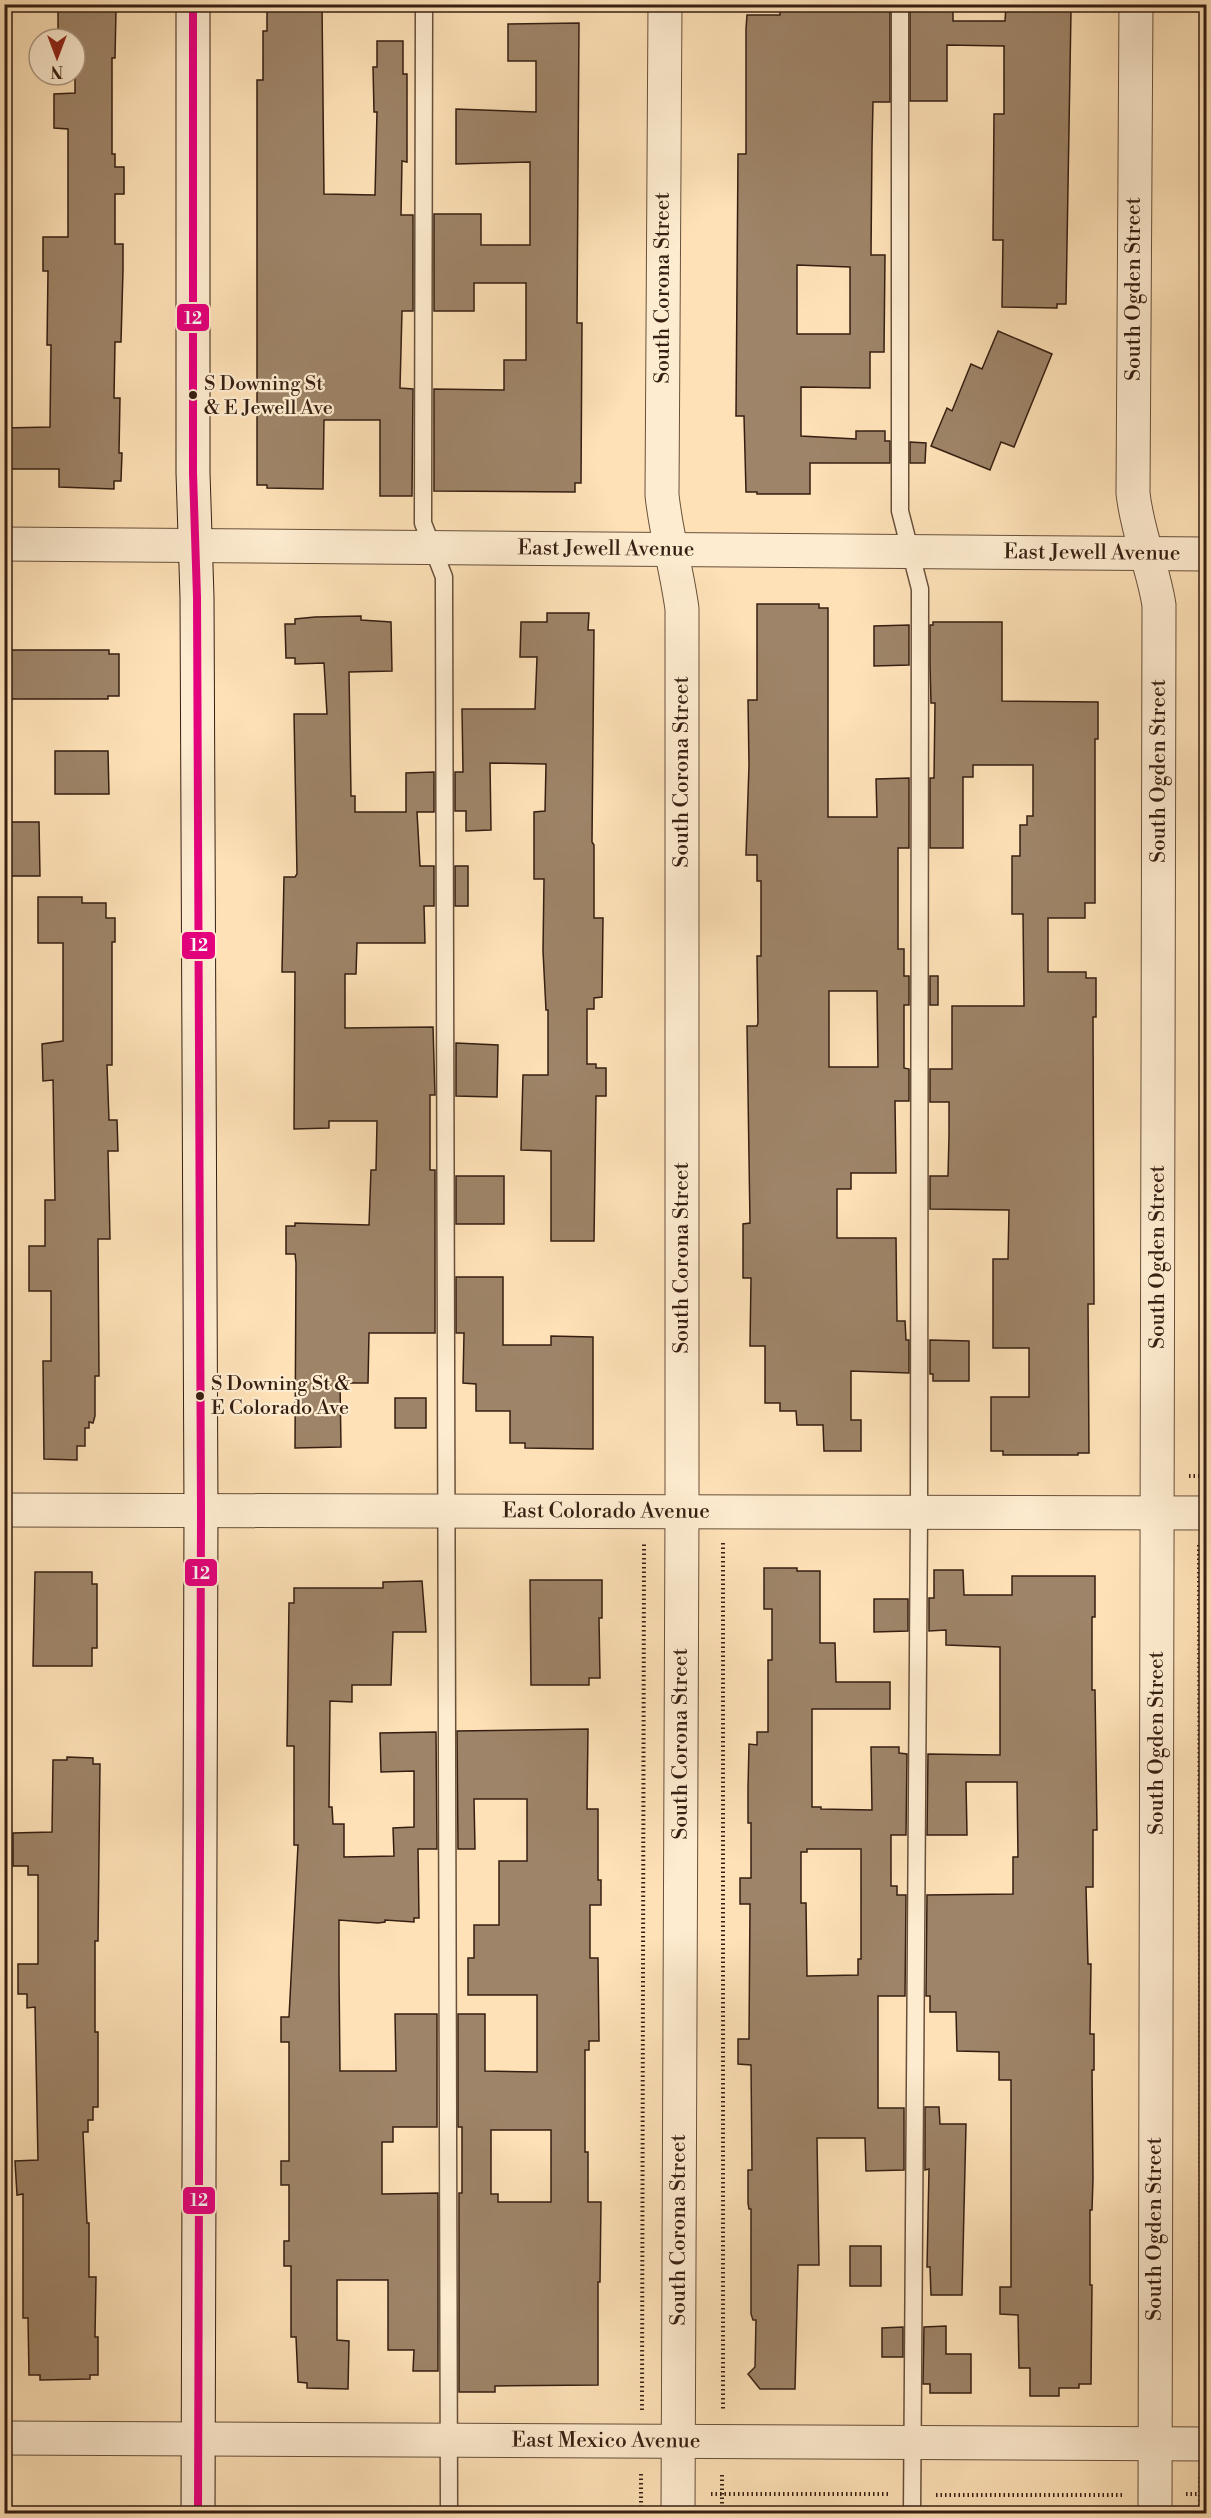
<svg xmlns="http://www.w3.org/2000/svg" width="1211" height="2518" font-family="'Libre Bodoni',serif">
<rect width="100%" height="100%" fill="#fee1b7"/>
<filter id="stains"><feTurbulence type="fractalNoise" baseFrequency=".00333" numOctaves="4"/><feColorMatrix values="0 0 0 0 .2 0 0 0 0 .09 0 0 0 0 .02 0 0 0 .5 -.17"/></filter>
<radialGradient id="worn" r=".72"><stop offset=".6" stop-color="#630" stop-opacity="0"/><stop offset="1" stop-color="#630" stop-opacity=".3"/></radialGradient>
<!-- building -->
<g fill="#9e8468" stroke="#361f12" stroke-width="1.5" fill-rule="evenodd">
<path d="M267,4H322L324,194L375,195L377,112H374L373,67H377V41H403V74H407V162L402,161L401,215H413V311H402L400,388L413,389L412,496H380V420H324L323,489L267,488V485H257V80H263V31H267Z"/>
<path d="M780,4L890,5V102H873L872,147L871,255H885L884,352H870V388L801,387V436L856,439V431H885V441H890V463H810V494H757V492H746L744,416H736L738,154H746V29L747,15H780ZM797,265L850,267V334H797Z"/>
<path d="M910,5L953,6V21H1005L1006,7L1060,8V11H1071L1066,304H1057V308L1002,307L1003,240H993L994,114H1004V46L947,45V101H910Z"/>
<path d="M58,9H116L115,58H112V154H115V167H124V194H115V244H123V270L121,342H115L114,398H120L119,453H122L121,481H114V489L59,487V469H4V428L50,427L51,345H47L48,271H43V237H68V129L54,128V94L75,93V39H58Z"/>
<path d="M579,23L577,323H582L581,483H575V492L434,491V389L504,390V360H526V283H474V311H434V214H481V245H530V162L456,164V109L536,112V61H508V24Z"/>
<path d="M998,331L1052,354L1014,447L1001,442L990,470L931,446L947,408L952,411L971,364L982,369Z"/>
<path d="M910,442L926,443L925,463H910Z"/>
<path d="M757,604H819V608H828V817H877L876,779L909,778V848H898V949H904V976H909V1005H904V1068L909,1069V1101H895L896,1173H851V1189H837V1238H896L897,1321H905L906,1340H909V1373L851,1371V1420H861V1451H824L823,1425H797L796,1411H780V1403H765V1346H750L751,1278H743V1224L750,1223L747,1026H757L758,1023L757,956H761V881H757V855H746L749,765L748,700H757ZM829,991H877L878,1067H829Z"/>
<path d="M547,613H589L588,630H594L592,842L594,845V918H603L602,997L594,998V1009H587V1064H596V1068H606V1096H596L594,1241H551V1151L521,1150L523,1075H548V1010H546L543,951L544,879H534V812L545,811L546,764L490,763L491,830L466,831V811H455V772H463L462,709H535L537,657H520L521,622H547Z"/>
<path d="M361,616V620L391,622L392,671L349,672L351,796H355V812H406V773L434,772V812H417L420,866H434V906H424L425,943H357L356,974H345V1028L433,1027L435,1095H430V1170H435V1333H369L368,1383H340L341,1447L295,1448L296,1263L295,1254H286V1226H295V1223L369,1225L371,1170H376L377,1121H329V1128L294,1129L295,972H282L284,877H295L297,874L294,714H327L324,663L295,664V658H286L285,624H295V619L315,617Z"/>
<path d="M933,622H1002V701L1098,702V739H1095V903H1085V918H1048V972H1086V978H1096V1017H1093L1094,1304H1088L1089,1453H1078V1455H1003V1451H991V1397H1029V1348H993V1259H1008L1009,1210L930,1209V1176H948L949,1136V1102H930V1069H952V1006H1024L1023,914H1012V856H1020V825H1027V816H1033V765H973V777H963V848H930V778H934L935,703H931L930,665V625H933Z"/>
<path d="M909,625V665L874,666V626Z"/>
<path d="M4,650H109V654H119V696H108V699H4Z"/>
<path d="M55,751H108L109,794H55Z"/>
<path d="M4,822H39L40,876H4Z"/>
<rect x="455" y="866" width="13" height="40"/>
<path d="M38,897H82V903H106V918H115V942H112V1065H107L109,1120H117L118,1151H108L110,1239H98L99,1376H95V1416L93,1423L89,1422V1428H85V1446H77V1460L44,1459L43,1361H51V1291H29V1246H45V1200H55L53,1080L43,1081L42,1044L63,1041V943H38Z"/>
<rect x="930" y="976" width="8" height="29"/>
<path d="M456,1043L498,1045L497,1097L456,1096Z"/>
<rect x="456" y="1176" width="48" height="48"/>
<path d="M456,1277H503V1345H551V1336L593,1337V1449L525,1448V1443H510V1411H476V1384L463,1383L464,1333H456Z"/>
<path d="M930,1340L969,1341V1381H933V1374H930Z"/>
<rect x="395" y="1398" width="31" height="30"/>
<path d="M764,1568H797V1571H820V1643H835L836,1682H890V1709H812V1807H821V1809L872,1810L871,1747H899V1753L907,1754L906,1835H891V1886H897V1895H906L905,1996H878V2108H904V2170L866,2171L865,2138H817L819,2265H798L795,2389H760L748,2374L755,2367L756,2320H753L751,2314V2209H749L748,2203V2170H752L751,2065L738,2064V2039H749L750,1904H740V1878H751V1823H748V1788L749,1744L757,1745V1732H768V1660H772V1609H764ZM807,1849H861V1959H858V1975L807,1976L806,1903H801V1852H807Z"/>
<path d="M934,1570H963L964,1595H1012V1576H1095V1617H1092V1690H1095L1097,1830H1093V1887H1086L1088,1964H1091L1090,2034H1094V2070H1092L1093,2179L1092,2210H1090V2285H1092L1091,2384H1079V2388H1059V2396H1030V2368H1019L1018,2315L1000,2314V2287H1011V2080H999V2052L957,2051L956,2012H930V1996H926L927,1895L1013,1894V1857H1018L1017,1782H966L967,1835H927L928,1754L1000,1755V1647L946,1645V1630L929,1631V1598H934Z"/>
<path d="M35,1572H92V1584H97V1648H92V1666H33Z"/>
<path d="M530,1580H602V1618H599L600,1678H589V1685H531Z"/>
<path d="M422,1581L426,1632H393L391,1685H352V1702L330,1701L329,1807H332L333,1824H344V1857L394,1856L393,1828L414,1827V1771L381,1772L380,1733L436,1732L437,1849H418L419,1918H414V1922L385,1920V1922L378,1923L339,1920V1973L340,2071H396L395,2014H437V2127H393V2142H382V2194L438,2193V2371H413L414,2350H388V2280H337V2340L349,2341L348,2389L307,2388V2383L298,2382L296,2337H291V2266H284V2241H289V2185H281V2161H289V2042H281V2017H289L298,1845H294V1746H287L289,1603H294V1588H383V1582Z"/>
<path d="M874,1599H908V1631L874,1632Z"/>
<path d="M588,1729L587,1809H598V1880H601V1905H590V1958H598L599,2041H589V2050H585V2152H588V2202H601L600,2282H598V2385L495,2386V2392H459V2193H462V2127H458V2014H485V2071L537,2072V1995H468V1958H474V1925H499V1861H527V1799H474L475,1849H458L457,1731ZM491,2130H551V2202H498V2194H491Z"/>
<path d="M67,1757L93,1758V1764H100L98,1941H95V2032H98V2107H93V2120H88V2132H83L87,2223H89V2277H96L95,2337H98V2375H90V2379L40,2380V2375H29L28,2318H23V2194L17,2195L15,2161L38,2160L35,2007L27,2008V1994H18V1964H38V1875H28V1866H13V1833L52,1832L53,1760H67Z"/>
<path d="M925,2107H939L940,2124H966L962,2295H931L930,2267H927L929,2169L925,2170Z"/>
<rect x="850" y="2246" width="31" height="40"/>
<path d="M946,2326V2354H971V2393H930V2384H923L924,2327Z"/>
<path d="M903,2327V2357H882V2328Z"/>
</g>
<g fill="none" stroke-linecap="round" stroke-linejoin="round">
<!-- lane casing -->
<g stroke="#68503b" stroke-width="19">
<g id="lane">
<path d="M424,4L423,523L444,577V590L449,2514"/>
<path d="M900,4V511L920,589L919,1512L912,2514"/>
</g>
</g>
<!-- street casing -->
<g stroke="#68503b" stroke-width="35">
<g id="street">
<path d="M665,4L662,495C666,534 677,571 682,609V1512L678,2514"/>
<path d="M1136,4L1133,493C1137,532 1153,567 1159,605L1155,2514"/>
<path id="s1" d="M4,544L1206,554"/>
<path id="s2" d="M4,1510L1206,1513"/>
<path id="s3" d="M4,2438L1206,2444"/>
</g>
</g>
<!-- secondary casing -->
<g stroke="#361f12" stroke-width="35">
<path id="secondary" d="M193,4V473L197,597L201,1511L198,2514"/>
</g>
<!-- path -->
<g stroke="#361f12" stroke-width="4" stroke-dasharray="1.5 3" stroke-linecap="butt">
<path d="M1189,1476H1206"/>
<path d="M1201,1482V586"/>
<path d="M723,1543V2409"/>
<path d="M1199,1545L1201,2413"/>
<path d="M642,2410L644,1542"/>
<path d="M641,2474V2514"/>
<path d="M722,2475V2514"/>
<path d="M1200,2477V2514"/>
<path d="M711,2494H890"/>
<path d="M1186,2494H1206"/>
<path d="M936,2495H1124"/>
</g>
<!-- lane -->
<use href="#lane" stroke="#feecd0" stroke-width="16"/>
<!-- street -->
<use href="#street" stroke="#feecd0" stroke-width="33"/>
<!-- secondary -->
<use href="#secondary" stroke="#feecd0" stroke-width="33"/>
<!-- bus-1 casing -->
<g stroke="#feecd0" stroke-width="12">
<path id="bus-1" d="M193,4V473L197,597L201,1511L198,2514"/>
</g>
<!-- bus-1 -->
<use href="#bus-1" stroke="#e5007d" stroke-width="8"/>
</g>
<!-- markers -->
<g fill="#361f12" stroke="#feecd0" stroke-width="2">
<circle cx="193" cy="395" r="5"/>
<circle cx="200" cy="1396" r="5"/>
</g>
<g text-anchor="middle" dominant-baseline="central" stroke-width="4.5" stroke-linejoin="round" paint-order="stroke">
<!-- bus labels -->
<g font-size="20" fill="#361f12" stroke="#feecd0" text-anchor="start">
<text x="204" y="384">S Downing St<tspan x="204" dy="24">&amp; E Jewell Ave</tspan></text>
<text x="211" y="1384">S Downing St &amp;<tspan x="211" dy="24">E Colorado Ave</tspan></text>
</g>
<!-- street labels -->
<g font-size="21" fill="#361f12" stroke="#feecd0">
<text transform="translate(663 288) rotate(-90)">South Corona Street</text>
<text transform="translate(1134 289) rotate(-90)">South Ogden Street</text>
<text stroke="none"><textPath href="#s1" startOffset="602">East Jewell Avenue</textPath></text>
<text stroke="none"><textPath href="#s1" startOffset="1088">East Jewell Avenue</textPath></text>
<text transform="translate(1159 771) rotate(-90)">South Ogden Street</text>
<text transform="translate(682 772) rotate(-90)">South Corona Street</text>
<text transform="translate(1158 1257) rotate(-90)">South Ogden Street</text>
<text transform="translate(682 1258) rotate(-90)">South Corona Street</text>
<text stroke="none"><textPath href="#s2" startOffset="602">East Colorado Avenue</textPath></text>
<text transform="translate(1157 1743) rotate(-90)">South Ogden Street</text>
<text transform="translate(681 1744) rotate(-90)">South Corona Street</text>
<text transform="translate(1155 2229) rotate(-90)">South Ogden Street</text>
<text transform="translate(679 2230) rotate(-90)">South Corona Street</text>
<text stroke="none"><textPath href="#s3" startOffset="602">East Mexico Avenue</textPath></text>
</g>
</g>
<g stroke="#feecd0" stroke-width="2">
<rect x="176" y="303" width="34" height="29" rx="6" fill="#e5007d"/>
<rect x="181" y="931" width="35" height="29" rx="6" fill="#e5007d"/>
<rect x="184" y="1558" width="34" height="29" rx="6" fill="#e5007d"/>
<rect x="182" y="2186" width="34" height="29" rx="6" fill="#e5007d"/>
</g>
<g font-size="16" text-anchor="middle" font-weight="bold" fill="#fff">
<text x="193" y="324">12</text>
<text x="199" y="951">12</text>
<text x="201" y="1579">12</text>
<text x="199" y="2206">12</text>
</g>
<!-- margin -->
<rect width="1211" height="2518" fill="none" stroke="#fee1b7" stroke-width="24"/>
<rect x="6" y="6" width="1199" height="2506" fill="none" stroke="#361f12" stroke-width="3"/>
<rect x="12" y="12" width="1187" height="2494" fill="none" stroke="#361f12" stroke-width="1.5"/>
<!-- north arrow -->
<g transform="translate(57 57) rotate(180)"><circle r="28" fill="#feecd0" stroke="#ae9a84" stroke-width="1.5"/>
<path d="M0-4.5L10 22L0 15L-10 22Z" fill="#8f2418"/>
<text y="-9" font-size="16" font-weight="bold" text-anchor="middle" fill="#361f12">N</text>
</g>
<rect width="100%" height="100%" filter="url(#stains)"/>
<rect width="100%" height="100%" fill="url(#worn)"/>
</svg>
